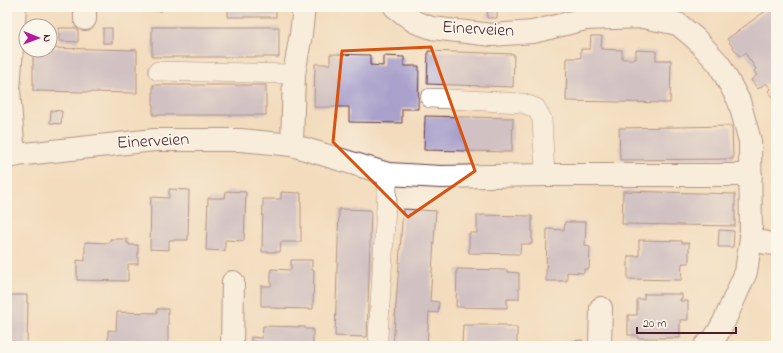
<svg xmlns="http://www.w3.org/2000/svg" width="783" height="353" font-family="'Indie Flower',sans-serif">
<rect width="100%" height="100%" fill="#fbf7ec"/>
<filter id="ink" filterUnits="userSpaceOnUse"><feTurbulence type="fractalNoise" baseFrequency=".025" numOctaves="2"/><feDisplacementMap in="SourceGraphic" scale="8" xChannelSelector="R" yChannelSelector="G"/><feConvolveMatrix kernelMatrix="1 2 1 2 8 2 1 2 1" color-interpolation-filters="sRGB"/></filter>
<filter id="wash" filterUnits="userSpaceOnUse"><feTurbulence type="fractalNoise" baseFrequency=".012" numOctaves="4" result="noise"/><feDisplacementMap in="SourceGraphic" scale="16" xChannelSelector="R" yChannelSelector="G"/><feGaussianBlur stdDeviation="0.9" result="paint"/><feColorMatrix in="noise" values="0 0 0 0 0 0 0 0 0 0 0 0 0 0 0 0 0 1.4 0 .05"/><feComposite in="paint" operator="in"/></filter>
<g filter="url(#wash)">
<rect width="100%" height="100%" fill="#f3dcbe"/>
<g id="blocks">
<!-- building -->
<g fill="#a9a1cb">
<path d="M119,7H163L162,11L119,10Z"/>
<rect x="228" y="7" width="48" height="10"/>
<path d="M488,7H497V18H487Z"/>
<path d="M771,7L776,14V95L773,97L768,91L771,89L766,83L758,89L751,80L757,75L754,71L756,69L745,53L740,57L727,39Z"/>
<rect x="152" y="27" width="127" height="30"/>
<path d="M59,28H78V42L59,41Z"/>
<rect x="103" y="28" width="9" height="15"/>
<path d="M591,36H602L601,49L622,50V59H636V50L656,51V60H671L670,103L566,101L567,58H581V49H590Z"/>
<path d="M50,48L137,50V93L33,91V50H50Z"/>
<path d="M428,51L514,54L513,87L427,84Z"/>
<path d="M330,54L370,55V65L383,66V56L404,57V66H419L418,109H402V123L349,122V107H314L315,64H330Z"/>
<rect x="153" y="85" width="113" height="30"/>
<path d="M51,110L62,111L61,124L50,123Z"/>
<path d="M425,116L513,118L512,152L424,150Z"/>
<path d="M732,126L733,159L620,160L619,128Z"/>
<path d="M169,189L189,190L188,240H169V250L150,249L151,197L169,198Z"/>
<path d="M226,191L246,192L244,241L225,240V251L206,250L208,198H225Z"/>
<path d="M623,191L735,194V226L622,224Z"/>
<path d="M281,192L301,193V242H281L280,252H262L263,199H281Z"/>
<path d="M339,209L371,210L367,337L335,336Z"/>
<path d="M403,209L436,211L430,301L439,302L438,313L429,312L427,346H393Z"/>
<path d="M477,215L532,216V244H521L520,254L469,253V233H477Z"/>
<path d="M565,222H586L585,246L590,247L589,269H584V273L567,272V281H546L547,229L564,230Z"/>
<path d="M719,230L734,231L733,247H718Z"/>
<path d="M110,239H127V243H129V245H138V264H128V281L77,280V260L85,261V242L110,243Z"/>
<path d="M639,240L682,241V243H689V263H682L681,280L628,279V256H639Z"/>
<path d="M291,260H312V270H314L313,309L271,308V306H261V286H271V269L291,270Z"/>
<path d="M457,269L507,270V272L519,273V299H507V308L456,307Z"/>
<path d="M644,294H682V299H680V301H688V320H680V338H637V335H628V315H637V299H644Z"/>
<path d="M8,295H27V303H28L27,346L10,345V346H7Z"/>
<path d="M157,309H168V346H108V330L116,331L117,312L157,313Z"/>
<path d="M463,325H506V327H517V346H455V343H462Z"/>
<path d="M263,326L305,327V329H313V346H251V337L262,338Z"/>
<path d="M582,340V346H570V341Z"/>
</g>
</g>
</g>
<g filter="url(#ink)">
<use href="#blocks" fill-opacity="0" stroke="#633b41" stroke-width="1"/>
<g fill="none" stroke-linecap="round" stroke-linejoin="round">
<!-- service casing -->
<g stroke="#633b41" stroke-width="20">
<g id="service">
<path d="M158,71L294,74"/>
<path d="M430,98L522,103L536,108L542,119L545,175"/>
<path d="M378,337L388,174"/>
</g>
</g>
<!-- minor casing -->
<g stroke="#633b41" stroke-width="24">
<g id="minor">
<path d="M395,7L415,22L432,28L492,35L533,32L585,19L643,17L678,24L696,39L719,64L739,101L750,141L751,238L746,272L723,324L714,339L705,346"/>
<path d="M85,19V7"/>
<path d="M292,145L294,74L301,34L304,7"/>
<path d="M7,156L154,140H241L292,145L388,174L441,177L545,175H751"/>
<path d="M14,156L9,90L15,7"/>
<path d="M751,238L766,243L776,244"/>
<path d="M232,346L233,282"/>
<path d="M600,346L601,308"/>
</g>
</g>
<!-- service -->
<use href="#service" stroke="#fff" stroke-width="19"/>
<!-- minor -->
<use href="#minor" stroke="#fff" stroke-width="22"/>
</g>
</g>
<!-- marked area -->
<path d="M0 0H783V353H0ZM431,47L475,171L408,217L333,142L342,51Z" fill="#f3dcbe" fill-opacity=".55" fill-rule="evenodd"/>
<path fill="none" stroke="#d8530f" stroke-width="3" stroke-linejoin="round" d="M431,47L475,171L408,217L333,142L342,51Z"/>
<g text-anchor="middle" dominant-baseline="central" stroke-width="3" stroke-linejoin="round" paint-order="stroke">
<!-- street labels -->
<g font-size="18" fill="#4a1f2b" stroke="#fbf7ec">
<text transform="translate(478 30) rotate(3)">Einerveien</text>
<text transform="translate(153 142) rotate(-3)">Einerveien</text>
</g>
</g>
<!-- margin -->
<rect width="783" height="353" fill="none" stroke="#fbf7ec" stroke-width="24"/>
<!-- north arrow -->
<g transform="translate(38 38) rotate(91)"><circle r="19" fill="#fbf7ec" stroke="#b4a19f"/>
<path d="M0-3L7 15L0 10L-7 15Z" fill="#b5179e"/>
<text y="-6" font-size="11" font-weight="bold" text-anchor="middle" fill="#4a1f2b">N</text>
</g>
<!-- scale -->
<path d="M637 327v6h99v-6" fill="none" stroke="#4a1f2b" stroke-width="2"/>
<text x="643" y="327" font-size="12" fill="#4a1f2b" stroke="#fbf7ec" stroke-width="3" paint-order="stroke">20 m</text>
</svg>
